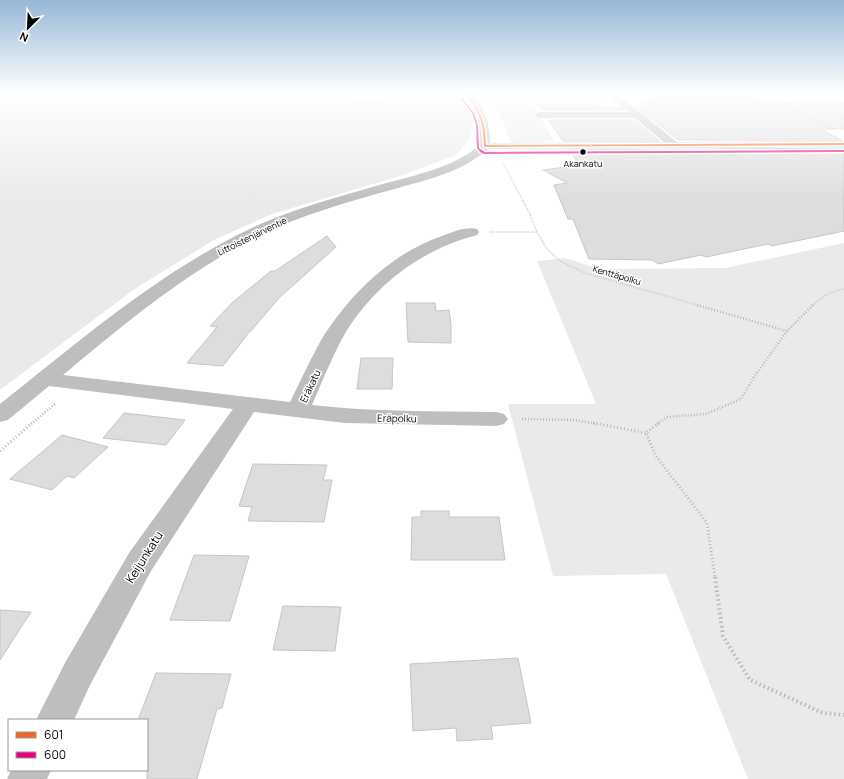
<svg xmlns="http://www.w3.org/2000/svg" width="844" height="779" font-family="Manrope,sans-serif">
<rect width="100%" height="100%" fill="#fff"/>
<!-- green -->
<g fill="#eaeaea">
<path d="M0,93H356L348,98L379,100L391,93H458L474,120L470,139L456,155L400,176L272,214L214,240L136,288L0,390Z"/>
<path d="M484,93H623L625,97H529L554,141L512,143L495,104Z"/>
<path d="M758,93H844V99L768,98Z"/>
<path d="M844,243V779H748L666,574L553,576L508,404H596L537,261L565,258L600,269L725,268Z"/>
</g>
<!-- building -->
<g fill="#ddd" stroke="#c5c5c5">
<path d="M649,93H745L763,102H844V129H821L841,140H678L636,107H644L641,99H653Z"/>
<path d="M537,105H596L599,107H621L625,110H541Z"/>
<path d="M548,120H634L660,141H563Z"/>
<path d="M844,148V231L772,246L768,244L706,257L701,255L658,264L652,260L589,259L573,219H568L554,185L567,183L543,170L580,165L569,150Z"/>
<path d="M327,236L336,247L279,298L251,331H250L223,366L187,363L217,327L210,326L232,303L271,271H275Z"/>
<path d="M406,303H435L436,311L449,310L451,324V343L408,342Z"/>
<path d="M361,358H393L392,389H357Z"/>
<path d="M124,413L185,420L166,445L103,438Z"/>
<path d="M62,435L108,447L74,478L67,476L52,490L10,479Z"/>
<path d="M253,464L327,465L323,480H332L324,522L248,521L252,507L239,506Z"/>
<path d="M421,511H449V517H499L505,560H411L412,517H421Z"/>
<path d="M194,555L249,556L230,621L170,620Z"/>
<path d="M283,606L341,607L335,651L273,650Z"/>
<path d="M0,610L31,612L0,660Z"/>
<path d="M518,658L531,723L491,726L493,739L457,741L456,728L413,731L410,664Z"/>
<path d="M156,673L231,674L222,708L217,709L197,779H147V720H138Z"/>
</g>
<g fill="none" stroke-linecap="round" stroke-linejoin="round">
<!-- path-far5 -->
<g stroke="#b8b8b8" stroke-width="1" stroke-dasharray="0.5 1" stroke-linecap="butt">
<path d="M765,93L828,126"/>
<path d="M801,93L844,96"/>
<path d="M48,103L106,93"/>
<path d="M500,115H521"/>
</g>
<!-- path-far4 -->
<path stroke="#b8b8b8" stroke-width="1.5" stroke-dasharray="0.5 1" stroke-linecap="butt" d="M503,163L531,216"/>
<!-- path-far3 -->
<g stroke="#b8b8b8" stroke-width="2" stroke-dasharray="0.5 1.5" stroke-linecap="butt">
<path d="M530,215L537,232L547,249L560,261L585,273L701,306"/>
<path d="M490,232H537"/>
<path d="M812,306C822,297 831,291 844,289"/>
</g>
<!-- path-far2 -->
<g stroke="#b8b8b8" stroke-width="2.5" stroke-dasharray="1 2" stroke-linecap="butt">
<path d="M697,305L787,331"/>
<path d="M522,419L574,420L598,424"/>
<path d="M31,424L56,403"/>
<path d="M657,424L667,417L706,414L741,399L754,377L787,331L813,305"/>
</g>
<!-- path-far1 -->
<g stroke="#b8b8b8" stroke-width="3" stroke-dasharray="1 2.5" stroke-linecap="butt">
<path d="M593,423L646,433"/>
<path d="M659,423L646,433L656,456L707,523L715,578"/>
<path d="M0,451L32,423"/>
</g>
<!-- path -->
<path stroke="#b8b8b8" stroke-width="4" stroke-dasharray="1.5 3" stroke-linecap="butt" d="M715,577L723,636L750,680L823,713L844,715"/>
<!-- minor -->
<g fill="#bebebe" fill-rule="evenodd">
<path d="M188,93H201L197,95H189Z"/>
<path d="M462,93H470C485,106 490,124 490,143L664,142L635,118H539L534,115L539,112H629L613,99L612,97L616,94L619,95L677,142L844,141V147L488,149C461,173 425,180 391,190C354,200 317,211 282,225C201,260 130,319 63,375L290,402C300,382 309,362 320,342C347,297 391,253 442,236C452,232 466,226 477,229L479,232L477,235C423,249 377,283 347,330C333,354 323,380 312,405C373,412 434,411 496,412L504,414L508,419L504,424L496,426L345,423L254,412L151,571L90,685L74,720H36L66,661L129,553L233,409L49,386L8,420L0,422V404C81,340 161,270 256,226C296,208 338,197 379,185C414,175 451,169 480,145C481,120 477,112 462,93Z"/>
<path d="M11,770H51L47,779H7Z"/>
</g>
<!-- bus-1 casing -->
<g stroke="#fff" stroke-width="3">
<path id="bus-1" d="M465,93H467C481,109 486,124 486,145L844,143V145L485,147L484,146C483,124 480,110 465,93Z"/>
</g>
<!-- bus-2 casing -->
<g stroke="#fff" stroke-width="3">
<path id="bus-2" d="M460,98H462L474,113L478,125L479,148L485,152L844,150V152L484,154L480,152L477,148L476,125L472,113Z"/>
</g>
<!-- bus-1 -->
<use href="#bus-1" fill="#f26522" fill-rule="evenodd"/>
<!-- bus-2 -->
<use href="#bus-2" fill="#e5007d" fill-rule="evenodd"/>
</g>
<!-- sky -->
<linearGradient id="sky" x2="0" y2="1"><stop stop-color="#96b7d6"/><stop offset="0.46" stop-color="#fff"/><stop offset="1" stop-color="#fff" stop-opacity="0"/></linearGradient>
<rect width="844" height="202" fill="url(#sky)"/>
<!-- markers -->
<circle fill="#000" stroke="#fff" stroke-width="1.5" cx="583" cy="152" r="3.5"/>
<g text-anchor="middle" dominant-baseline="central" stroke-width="3" stroke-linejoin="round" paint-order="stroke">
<!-- bus labels -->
<g font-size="9" fill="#000" stroke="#fff">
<text x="583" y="163">Akankatu</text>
</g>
<!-- far-street labels -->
<g font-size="9" fill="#000" stroke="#fff">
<text transform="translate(252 236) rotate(-26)">Littoistenjärventie</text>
<text transform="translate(617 275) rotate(16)">Kenttäpolku</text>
</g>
<!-- street labels -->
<g font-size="10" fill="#000" stroke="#fff">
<text transform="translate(310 386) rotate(-65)">Eräkatu</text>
<text transform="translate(397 418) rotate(1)">Eräpolku</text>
</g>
<!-- near-street labels -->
<g font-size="12" fill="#000" stroke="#fff">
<text transform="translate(144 557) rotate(-58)">Keijunkatu</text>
</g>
</g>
<!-- legend -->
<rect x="8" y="719" width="140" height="52" fill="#ffffff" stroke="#999999"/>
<rect x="16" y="732" width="20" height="6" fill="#f26522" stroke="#999999"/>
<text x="44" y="739" font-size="12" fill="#000000">601</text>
<rect x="16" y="752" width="20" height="6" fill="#e5007d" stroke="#999999"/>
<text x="44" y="759" font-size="12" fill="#000000">600</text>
<!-- north arrow -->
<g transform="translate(28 28) rotate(204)" stroke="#ffffff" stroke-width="3" paint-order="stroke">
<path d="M0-3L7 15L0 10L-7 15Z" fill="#000000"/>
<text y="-6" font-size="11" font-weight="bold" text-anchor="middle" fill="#000000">N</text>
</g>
</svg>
